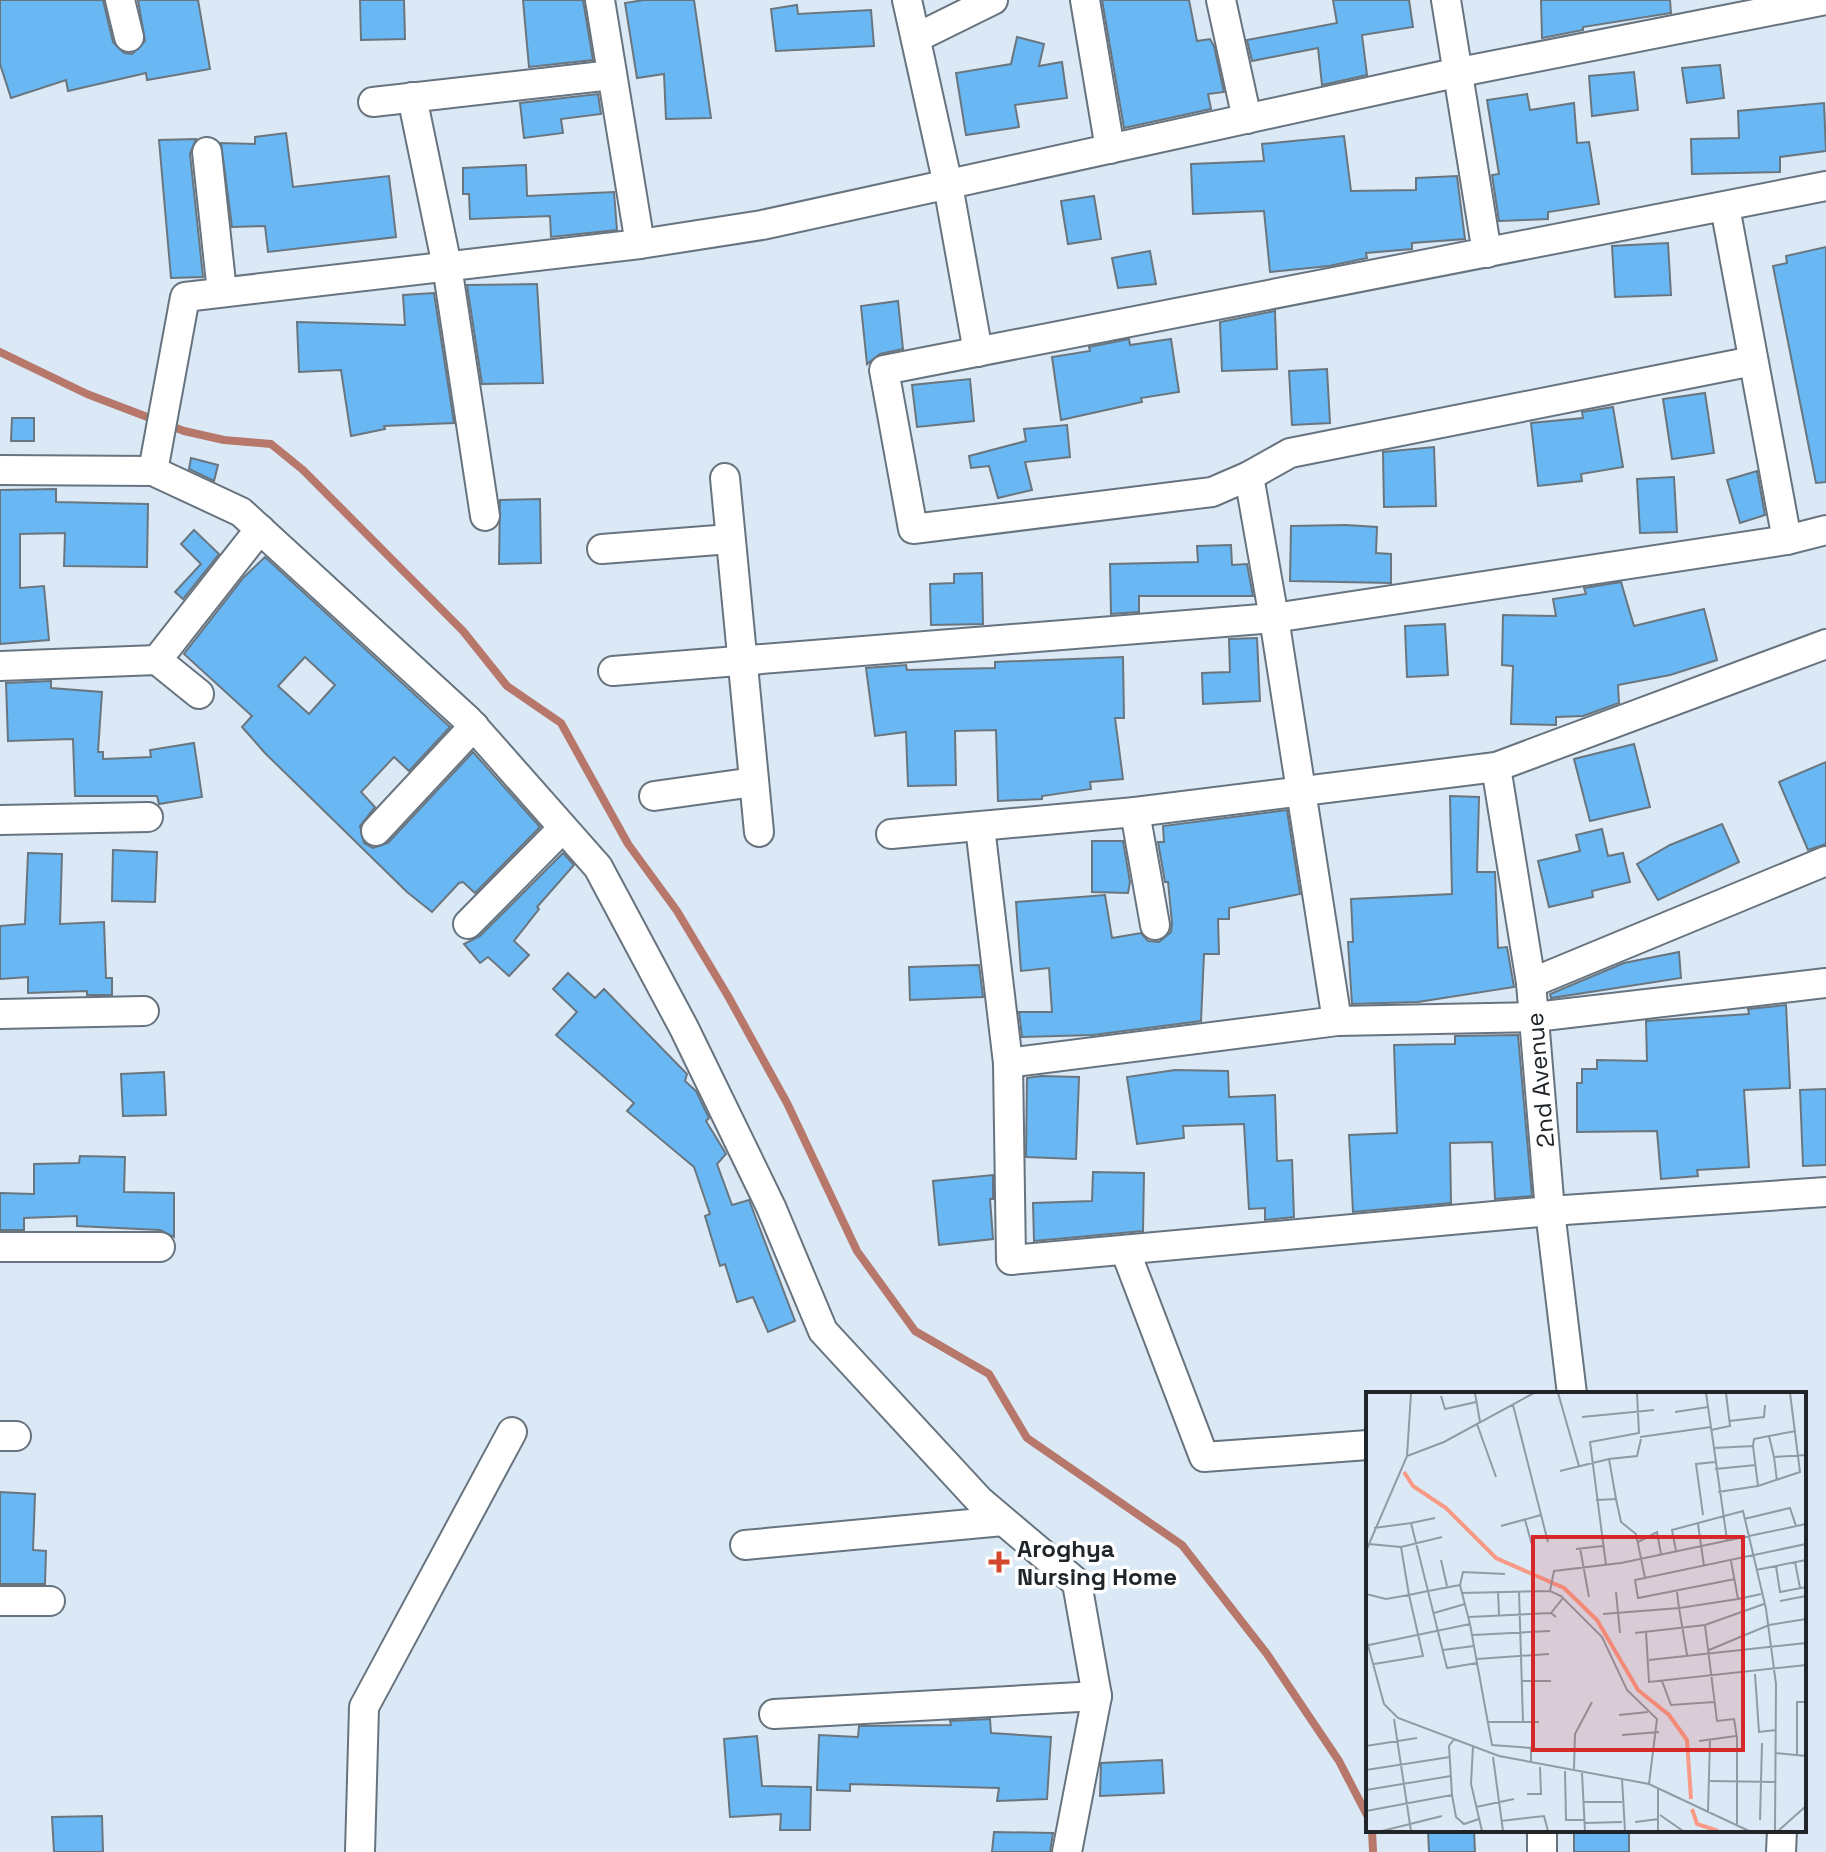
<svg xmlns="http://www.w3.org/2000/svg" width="1826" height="1852" font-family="'Space Grotesk',sans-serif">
<rect width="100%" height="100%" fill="#dae9f5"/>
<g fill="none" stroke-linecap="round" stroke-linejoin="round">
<!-- stream -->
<g stroke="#b7776a" stroke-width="8">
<path d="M0,352L87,394L184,431L224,440L271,444L303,470L463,631L507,686L561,723L628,844L677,911L728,996L787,1103L857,1251L915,1331L989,1374L1027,1438L1182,1545L1267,1654L1339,1761L1368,1817"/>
<path d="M1372,1830L1373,1852"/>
</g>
</g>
<!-- building -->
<g fill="#69b8f4" stroke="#697680" stroke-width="2" fill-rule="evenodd">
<path d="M0,0H103L113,42L124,53L132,54L145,41L138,0H198L210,69L147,80L146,73L68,91L66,80L11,98L0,64Z"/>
<path d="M360,0H404L405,39L361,40Z"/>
<path d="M523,0H583L593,60L529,67Z"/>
<path d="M644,0H694L711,118L666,119L664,74L637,78L625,3Z"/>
<path d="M1102,0H1189L1197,41L1210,39L1214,46L1224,92L1208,94L1211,109L1124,128Z"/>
<path d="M1333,0H1409L1413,27L1362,35L1367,75L1322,85L1318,48L1252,61L1247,40L1337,23Z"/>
<path d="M1541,0H1670L1671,13L1583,27V30L1542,38Z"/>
<path d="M797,5L798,14L871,10L874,46L776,51L771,9Z"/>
<path d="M1017,37L1044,44L1039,66L1062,62L1067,98L1015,105L1019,127L966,135L956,73L1011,64Z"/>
<path d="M1720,65L1724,98L1687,103L1682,68Z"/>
<path d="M1634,72L1638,110L1592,116L1589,76Z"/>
<path d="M598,94L601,114L561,119L563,133L524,138L520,103Z"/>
<path d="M1527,94L1530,110L1574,103L1577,143L1589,142L1599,204L1548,212V219L1499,221L1492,175L1499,174L1487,100Z"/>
<path d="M1824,103L1826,151L1780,157V172L1692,174L1691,139L1739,138L1738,111Z"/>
<path d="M286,133L293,187L389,176L396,237L268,252L265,226L232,227L221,143L255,144V137Z"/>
<path d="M1344,136L1351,191L1416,190V178L1457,176L1465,239L1412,243V249L1366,253L1367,258L1329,266L1270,272L1264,211L1193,214L1191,164L1264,161L1262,144Z"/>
<path d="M196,139L190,154L203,277L171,278L159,140Z"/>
<path d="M526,165L527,196L614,192L617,230L551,237L550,216L470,219L469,194H463V168Z"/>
<path d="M1094,196L1101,239L1068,244L1061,201Z"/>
<path d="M1668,243L1671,295L1615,297L1612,246Z"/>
<path d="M1826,247V482L1816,483L1773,266L1787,263L1786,256Z"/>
<path d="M1150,251L1156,284L1118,288L1112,258Z"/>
<path d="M537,284L543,383L482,384L467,285Z"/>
<path d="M434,293L454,423L384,426L385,429L351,436L341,370L299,372L297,322L405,325L403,295Z"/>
<path d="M898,301L903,349L880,354L867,364L861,306Z"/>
<path d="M1275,311L1277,369L1222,371L1220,322Z"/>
<path d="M1129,339L1130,345L1171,339L1179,392L1141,398L1142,402L1061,420L1052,357L1090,351L1089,347Z"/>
<path d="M1327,369L1330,423L1292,425L1289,371Z"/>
<path d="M970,379L974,421L917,427L912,385Z"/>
<path d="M1705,393L1714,453L1672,459L1663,399Z"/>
<path d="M1613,407L1623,467L1581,474L1582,481L1538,486L1531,423L1583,418L1582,412Z"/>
<path d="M12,418H34V441H11Z"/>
<path d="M1067,425L1070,457L1025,462L1032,490L998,498L989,466L971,468L969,456L1026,441L1024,429Z"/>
<path d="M1434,447L1436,506L1384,507L1383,452Z"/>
<path d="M191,458L218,465L214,481L189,469Z"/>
<path d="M1757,471L1765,515L1740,523L1727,480Z"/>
<path d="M1674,477L1677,532L1640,533L1637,479Z"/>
<path d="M56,489V502L148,504L147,567L64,566L65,533L20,534V588L44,586L49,640L0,644V490Z"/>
<path d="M540,499L541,563L499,564L500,500Z"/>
<path d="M1346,525L1377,527L1376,553L1391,554V583L1290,581L1291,526Z"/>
<path d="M194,530L219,554L183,599L175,592L201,564L181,544Z"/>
<path d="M1231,545L1232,565L1247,564L1253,596H1139V612L1111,614L1110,564L1198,562L1197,546Z"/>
<path d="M265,557L450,727L409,771L394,757L361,792L375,807L360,826L364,843L373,848L388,843L473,752L540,827L475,893L463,882L459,883L432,912L407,892L265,753L242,727L252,716L184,654L244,577ZM305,657L335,685L309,714L278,686Z"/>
<path d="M982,573L983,624L931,625L930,584L954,583V574Z"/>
<path d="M1621,582L1634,626L1704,609L1717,660L1670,675L1618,685L1619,703L1583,716L1556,717V725L1511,724L1513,666L1502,665L1503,615L1556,616L1553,599L1586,594L1584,588Z"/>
<path d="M1445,624L1448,675L1407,677L1405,626Z"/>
<path d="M1257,638L1260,701L1203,704L1202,673L1230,672L1229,639Z"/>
<path d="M1123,657L1124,718H1115L1123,779L1090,782L1091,789L1042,796V799L998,801L996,730L955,731L956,785L908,786L906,732L875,736L866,668L906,665L907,670L995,668V662Z"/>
<path d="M51,681V688L102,692L98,752H103V759L151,757L150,750L194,743L202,797L159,804L157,796H75L73,739L8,741L6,683Z"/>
<path d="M1634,744L1650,807L1590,821L1574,759Z"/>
<path d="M1826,762V844L1808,850L1779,782Z"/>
<path d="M1450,796L1479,797L1477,872H1495L1498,948L1507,947L1514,987L1418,1002L1352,1004L1348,942H1353L1351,899L1452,894Z"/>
<path d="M1287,810L1300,894L1229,908V919H1218L1219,954H1204L1201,1021L1093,1035L1022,1037L1019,1012H1052L1049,968L1021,971L1016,902L1105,895L1112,938L1141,933L1148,941L1159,942L1171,932L1172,923L1168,882H1165L1158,842H1164L1163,826Z"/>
<path d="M1722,824L1739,862L1658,900L1637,864L1670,845Z"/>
<path d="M1602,829L1608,856L1623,853L1630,882L1592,891L1593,897L1549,907L1538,861L1580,851L1576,835Z"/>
<path d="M1092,841H1123L1130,882L1128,893L1092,892Z"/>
<path d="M113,850L157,852L155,902L112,901Z"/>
<path d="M28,853L62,854L60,924L104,922L106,978H112V995H87V991L28,993V977L0,979V926L25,924Z"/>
<path d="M563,853L574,865L537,907L539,909L514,941L529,955L509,976L488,957L480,963L464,944L480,936Z"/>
<path d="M1679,952L1681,978L1551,998L1550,994L1624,963Z"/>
<path d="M979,965L983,997L910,1000L909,967Z"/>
<path d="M568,973L595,998L604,989L687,1074L685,1081L696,1091L709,1118L706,1121L726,1154L717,1164L732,1205L749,1200L795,1321L768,1332L753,1297L737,1302L725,1264L720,1266L705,1216L710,1214L694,1167L627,1111L634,1103L556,1035L577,1012L553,989Z"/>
<path d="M1786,1005L1790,1088L1744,1090L1749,1167L1697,1170L1698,1176L1661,1179L1657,1131L1577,1132V1083H1582V1069H1597V1060L1647,1061L1646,1021L1749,1014L1748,1009Z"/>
<path d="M1518,1035L1532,1196L1495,1199L1492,1142L1450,1143L1451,1203L1353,1212L1349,1135L1397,1133L1394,1045L1455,1044V1036Z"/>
<path d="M1175,1070L1228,1071L1229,1097L1275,1095L1277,1161L1292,1160L1294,1217L1265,1220V1208L1249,1209L1244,1124L1183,1126L1184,1138L1137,1144L1127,1077Z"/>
<path d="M164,1072L166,1115L123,1116L121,1074Z"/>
<path d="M1041,1076L1079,1077L1076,1159L1026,1157L1027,1078Z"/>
<path d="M1826,1089V1165L1803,1166L1800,1090Z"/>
<path d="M80,1156L125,1157L124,1192L174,1193V1237L160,1230L77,1226V1216L24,1218V1230H0V1193L34,1194V1164L79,1163Z"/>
<path d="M1093,1172L1144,1173L1143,1231L1034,1241L1033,1203L1092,1201Z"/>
<path d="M993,1175V1199H990L993,1239L939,1245L933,1181Z"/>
<path d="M0,1492L35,1494L33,1550L46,1551L45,1584H0Z"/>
<path d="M990,1719L991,1733L1051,1737L1047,1799L997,1801L999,1788L850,1784V1791L817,1790L819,1735L858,1737L859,1726L951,1725L950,1721Z"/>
<path d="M757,1736L762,1786L811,1787L810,1830H780L781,1814L730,1817L724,1739Z"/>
<path d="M1162,1760L1164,1793L1100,1796L1101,1763Z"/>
<path d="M102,1816L103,1852H54L52,1817Z"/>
<path d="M1428,1830H1474L1475,1852H1429Z"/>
<rect x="1574" y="1830" width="55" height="22"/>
<path d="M994,1832L1053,1833L1050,1852H992Z"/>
</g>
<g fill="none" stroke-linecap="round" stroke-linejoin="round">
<!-- street casing -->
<g stroke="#67747f" stroke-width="32">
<g id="street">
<path d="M120,0L129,37"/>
<path d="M600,0L640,244"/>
<path d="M907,0L948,185L978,352"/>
<path d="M1085,0L1110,149"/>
<path d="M1221,0L1247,119"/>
<path d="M1446,0L1487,253"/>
<path d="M916,38L993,0"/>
<path d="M412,97L447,266L485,516"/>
<path d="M373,102L612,75"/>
<path d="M207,152L222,292"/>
<path d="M1725,207L1787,540L1826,530"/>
<path d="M1753,361L1290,453L1249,476L1212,492L913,529L884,370L1826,186"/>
<path d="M0,470L153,471L241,512L468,720L598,867L684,1028L771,1207L823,1331L980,1501L1077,1583L1097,1696L1067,1852"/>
<path d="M153,471L185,297L640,244L762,225L1455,73L1826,0"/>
<path d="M725,478L759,832"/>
<path d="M602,549L730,539"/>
<path d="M0,666L157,660"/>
<path d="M613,671L1274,618L1249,476"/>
<path d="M199,694L157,660L260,529"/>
<path d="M1496,767L1531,983L1550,1211L1572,1394"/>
<path d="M654,796L754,782"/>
<path d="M1135,812L1155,925"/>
<path d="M0,820L148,817"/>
<path d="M980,827L1008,1063L1011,1260L1550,1211L1826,1192"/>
<path d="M376,831L474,726"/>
<path d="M891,834L1135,812L1496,767L1826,644"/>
<path d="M468,924L563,828"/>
<path d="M1531,983L1826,861"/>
<path d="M0,1014L144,1011"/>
<path d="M1337,1021L1274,618L1787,540"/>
<path d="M1008,1063L1337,1021L1535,1017L1826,983"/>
<path d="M0,1247H160"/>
<path d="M1125,1250L1204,1457L1368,1445"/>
<path d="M0,1436H16"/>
<path d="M745,1545L1003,1521"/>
<path d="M0,1601H50"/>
<path d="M774,1714L1097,1696"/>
<path d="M1542,1830V1852"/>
<path d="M360,1852L364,1707L512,1432"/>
<path d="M1781,1852L1782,1830"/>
</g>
</g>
<!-- street -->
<use href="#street" stroke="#fff" stroke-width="28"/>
</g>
<!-- markers -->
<path fill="#d3482c" stroke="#fff" stroke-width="3" d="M995 1550h8v8h8v8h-8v8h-8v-8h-8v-8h8z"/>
<g text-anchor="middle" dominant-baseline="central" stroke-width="7" stroke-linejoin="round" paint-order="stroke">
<!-- street labels -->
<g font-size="24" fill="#20252a" stroke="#fff">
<text transform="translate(1540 1080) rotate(-95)">2nd Avenue</text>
</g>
<!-- poi labels -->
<g font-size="24" font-weight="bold" fill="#20252a" stroke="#fff" text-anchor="start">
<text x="1017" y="1548">Aroghya<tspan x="1017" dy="28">Nursing Home</tspan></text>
</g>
</g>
<!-- overview -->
<g transform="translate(1366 1392)">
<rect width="440" height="440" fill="#dae9f5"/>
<path fill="none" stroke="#f89a85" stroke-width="4" d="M38,80L47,94L80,116L130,166L198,196L231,228L272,298L303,323L321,348L325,407M326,417L331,432L352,439"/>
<path fill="none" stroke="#909ba4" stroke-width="2" d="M109,1L114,30M192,1L213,74M223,1H249M340,1L348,56L387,54L388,47L403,44L408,65L440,63M75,4L79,17L110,10M147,13L182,150M309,20L342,15M216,25L288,18M363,29L398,25L399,13M111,32L130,85M345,38L364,34L360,1M403,44L430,39M274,45L345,35M387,54L392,94M348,56L361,148M41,64L45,1M408,65L411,89M349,77L390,73M194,79L243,67M352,100L392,94L434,80L424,1M250,107L255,130L270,142L279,186M230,108L250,107L243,67L271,64L275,47M337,123L330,72L349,70M378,127L424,116L430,134M159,128L166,153M45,131L69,126M332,132L338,174M135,134L175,123M272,150L291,140L295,162M3,152L35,155M214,156L223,205M210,157L237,154M0,159L41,64L78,50L168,1M310,159L306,138L377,119L400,217L410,292L409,439M75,168L81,194M365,169L372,207L395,202M429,170L434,196M240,173L224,50L273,41L271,1M410,174L414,200L440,195M390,178L440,168M369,187L272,206L269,188L440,152M94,193L97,180L139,182M132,199L133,223M153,199L157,330M184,199L188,179L255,171L440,132M250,200L254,241M96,201L94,193L62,199L81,276L111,271L104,232M0,202L20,207L43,203L35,155L76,145M414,209L440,204M68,221L99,212M237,222L313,216L311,200M103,225L185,221M190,225L185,221L197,206M339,233L351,329L368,327L371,346V434M280,240L283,290L440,273M269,241L339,233L398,212M107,243L184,239M0,246L18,312L32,326L133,364L283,392L383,439M3,253L104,232L96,201L184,199L195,204L236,245L261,298L291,327L283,392M77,258L108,254M343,258L403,233L440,227M321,263L313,216L372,207M111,267L183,262M283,268L440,251M111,271L126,353L165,356V370M8,272L57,264L43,203L62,199L45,131L8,136M389,282L393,340L410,338M156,289H185M296,289L305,313L348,310M253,323L282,320M28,327L45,439M121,330H173M256,343L293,340M333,349L370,344M0,354L51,346M107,354L105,392L116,439M409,361L440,364M431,363V310H440M127,365L137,439M208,377L209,342L226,310M0,378L84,365M199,379L200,428H219M216,381L219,439M256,387L259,439M344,389L409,390M292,396V439M0,398L85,384M161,402H175L174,375M86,403L90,425L98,432L113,427M218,410H256M110,415L148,407M0,419L86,403L83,354L88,347M342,420L344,347M294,423L317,439M394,428L396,351M135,429L178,424L182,439M269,430L293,427M219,431L256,430M16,439L76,424M412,439L440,414"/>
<path fill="#d62828" fill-opacity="0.15" stroke="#d62828" stroke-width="4" d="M167,145H377V358H167Z"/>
<rect width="440" height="440" fill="none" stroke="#20252a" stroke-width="4"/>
</g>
</svg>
